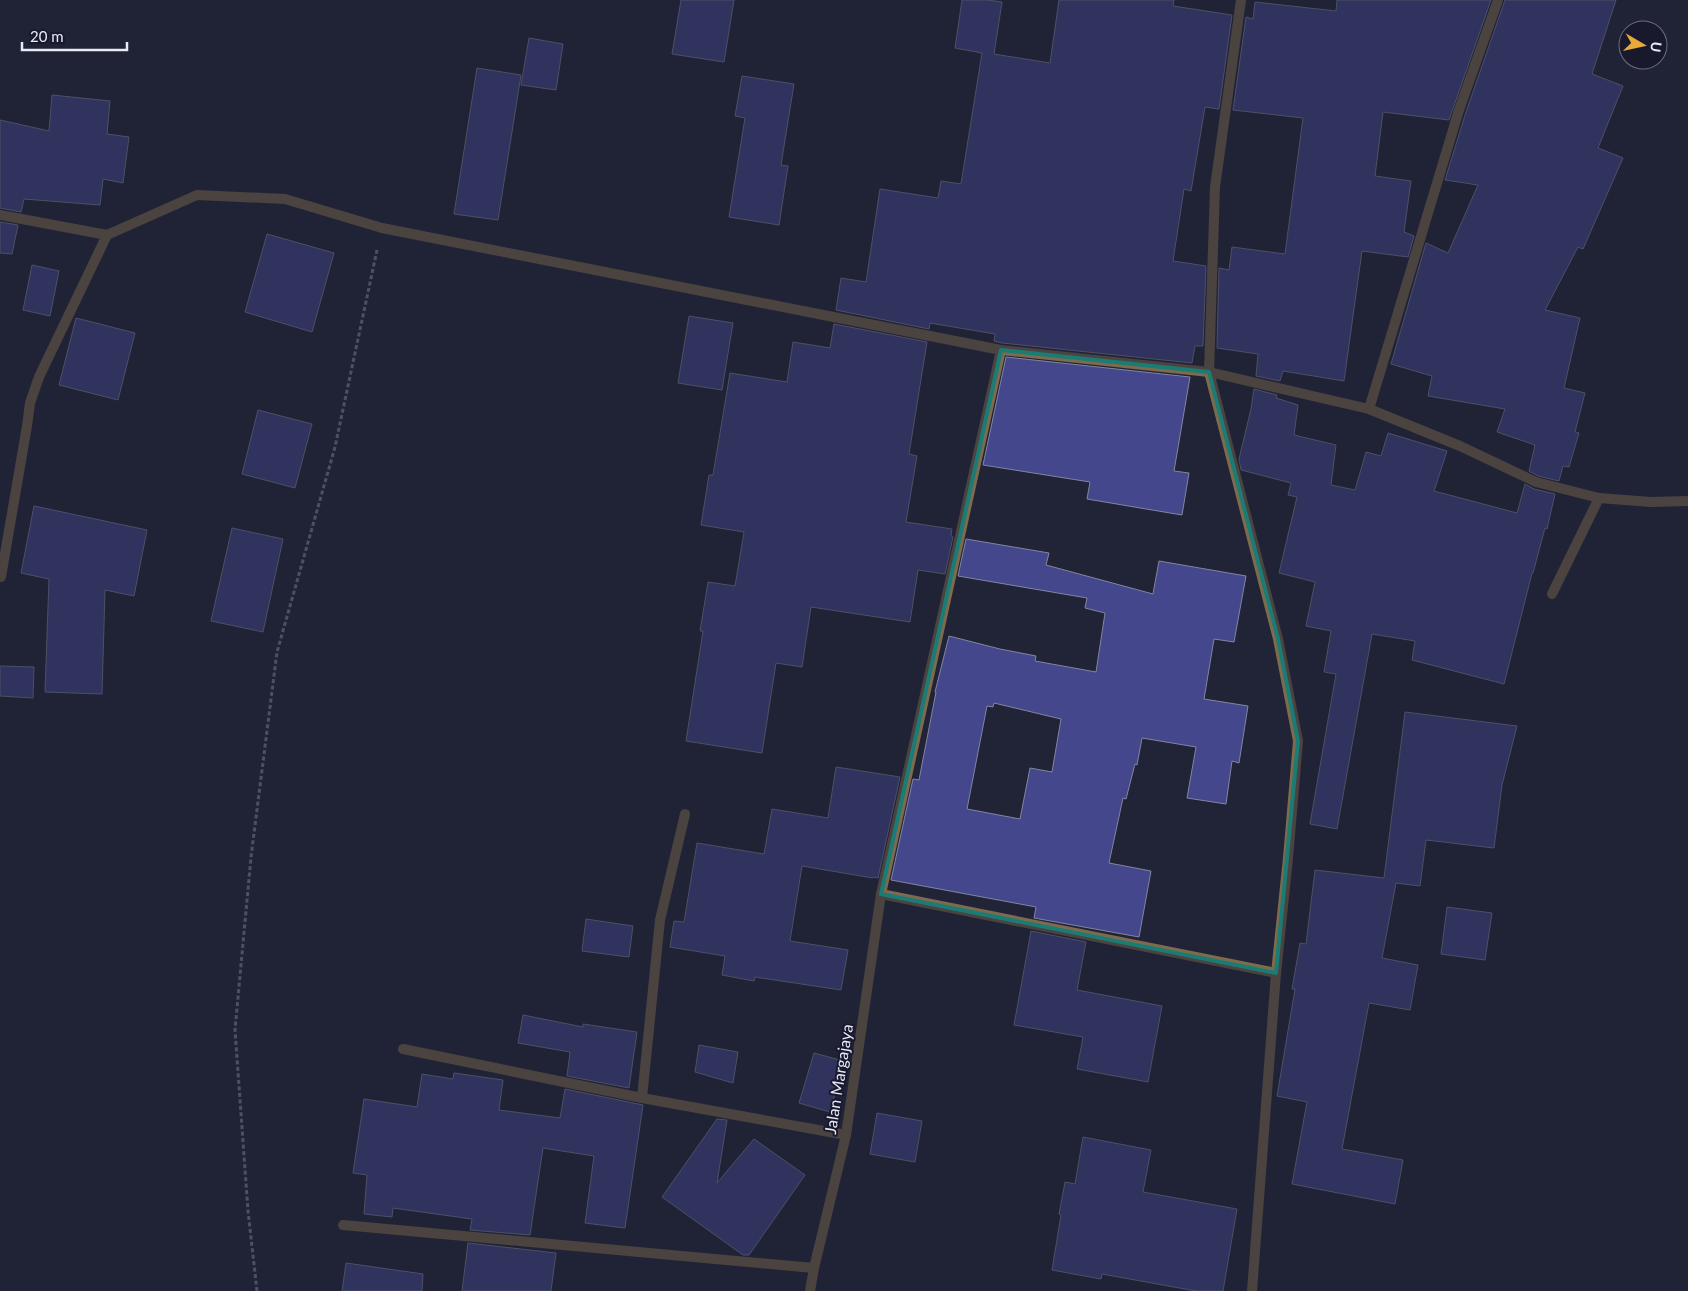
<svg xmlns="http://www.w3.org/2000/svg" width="1688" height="1291" font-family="Lato,sans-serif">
<rect width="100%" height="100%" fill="#212337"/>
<!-- building -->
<g fill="#44478c" stroke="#82869f" fill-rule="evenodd">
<path d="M681,0H734L724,62L672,54Z"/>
<path d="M962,0H988L1002,2L994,54L1050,63L1059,0H1174L1173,6L1232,15L1219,109L1205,107L1191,191L1184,189L1173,261L1206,266L1203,346H1195L1192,363L1002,343L994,341L995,334L930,323L929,329L836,310L841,278L866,282L880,189L938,198L941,181L961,184L982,53L955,48Z"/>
<path d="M1337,0H1491L1449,120L1383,112L1375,176L1411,181L1404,232L1414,236L1408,257L1362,251L1344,381L1283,371L1280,381L1256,376L1258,354L1217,348L1219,268L1229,270L1232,247L1285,254L1303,118L1233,110L1246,17L1253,19L1255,2L1336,11Z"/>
<path d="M1505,0H1616L1592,74L1623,86L1598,148L1623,158L1583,249L1578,247L1545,310L1580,318L1564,388L1585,393L1575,432L1579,433L1569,467L1563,466L1559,481L1538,476L1529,471L1535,445L1497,432L1505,409L1428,396L1432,376L1391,364L1426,243L1448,253L1478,185L1445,180L1466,112Z"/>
<path d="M529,38L563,44L556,90L521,85Z"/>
<path d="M477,68L521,75L498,220L454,214Z"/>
<path d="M742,76L794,84L781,165L788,166L779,225L729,217L745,118L735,116Z"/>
<path d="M52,95L110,101L107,134L129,137L123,183L103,179L100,205L24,199L21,212L0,208V120L49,131Z"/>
<path d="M0,222L18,225L12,254L0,253Z"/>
<path d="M267,234L334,253L312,332L245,312Z"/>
<path d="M32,265L59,271L50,316L23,310Z"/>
<path d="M689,316L733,323L722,390L678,383Z"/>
<path d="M76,318L135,333L118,400L59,385Z"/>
<path d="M834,324L927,342L909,454L917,456L906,522L952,529L951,536L953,537L945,574L918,570L910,622L811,607L802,667L776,663L762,753L686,741L703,631H700L708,582L735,586L744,532L701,525L709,475H713L730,373L787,382L793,342L830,348Z"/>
<path d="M1006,357L1190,377L1174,471L1189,473L1182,515L1087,499L1090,482L983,465Z"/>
<path d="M1254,389L1277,395L1276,398L1298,405L1294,435L1336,445L1331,485L1355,490L1366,452L1381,456L1388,433L1447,451L1434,491L1517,513L1525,484L1534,489L1555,494L1547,529L1545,528L1533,573H1532L1504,684L1412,660L1415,641L1372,634L1337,829L1310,824L1336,674L1324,672L1331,631L1306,626L1315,582L1279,573L1297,497L1288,495L1291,483L1241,470L1239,459L1251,409Z"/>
<path d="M258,410L312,424L295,488L242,474Z"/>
<path d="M34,506L147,530L134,596L105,590L102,694L45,692L49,579L21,573Z"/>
<path d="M232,528L283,539L263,632L211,621Z"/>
<path d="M966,539L1049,553L1046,565L1153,594L1159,561L1246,576L1234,642L1214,639L1204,699L1248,706L1239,763L1232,761L1226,804L1187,798L1196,747L1142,738L1137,765L1135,764L1126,799L1123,798L1109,863L1151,871L1139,937L1034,918L1036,907L891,880L913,779L919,780L936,692H935L949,636L1000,649L1036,656L1035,661L1096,672L1105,613L1085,608L1087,598L958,576ZM994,703L1061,719L1052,772L1030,768L1020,819L967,809L987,706L993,707Z"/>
<path d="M0,666L34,667L33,698L0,696Z"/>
<path d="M1405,712L1517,726L1502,785L1494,848L1426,840L1420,886L1396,883L1382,958L1418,965L1410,1010L1369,1003L1342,1149L1403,1160L1395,1204L1292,1184L1307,1102L1277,1096L1295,989H1292L1300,943L1306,944L1315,870L1384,878Z"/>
<path d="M836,767L900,777L878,878L873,877V878L802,866L790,941L848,950L841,990L755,977L754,981L722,975L725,956L670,947L674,921L684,922L697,843L764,854L772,809L828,818Z"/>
<path d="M1447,907L1492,913L1485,960L1441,954Z"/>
<path d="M586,919L633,926L629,957L582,951Z"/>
<path d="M1031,931L1086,942L1077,990L1162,1006L1148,1082L1077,1069L1083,1037L1014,1025Z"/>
<path d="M523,1015L583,1027V1024L637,1032L629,1088L567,1076L570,1052L518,1043Z"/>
<path d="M699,1045L738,1052L733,1083L695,1072Z"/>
<path d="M814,1053L844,1061L830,1112L799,1103Z"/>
<path d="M454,1073L503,1080L499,1110L560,1118L565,1089L643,1105L625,1228L585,1223L594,1156L543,1148L530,1235L470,1230L472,1219L393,1208L392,1217L364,1214L367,1175L353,1173L364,1099L417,1107L422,1074L453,1079Z"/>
<path d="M877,1113L922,1121L915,1162L870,1154Z"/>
<path d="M717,1119L727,1120L717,1183L754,1139L805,1175L749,1255H743L662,1197Z"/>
<path d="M1083,1137L1151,1150L1143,1192L1237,1209L1223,1291H1196L1102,1274L1101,1279L1052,1270L1061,1215L1059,1214L1065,1182L1075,1184Z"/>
<path d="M468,1243L556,1253L551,1291H462Z"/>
<path d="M346,1263L423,1274L422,1291H342Z"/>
</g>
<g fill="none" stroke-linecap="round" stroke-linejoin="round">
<!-- path -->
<path stroke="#858798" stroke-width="3" stroke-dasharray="4 2.5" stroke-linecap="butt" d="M257,1291L248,1211L235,1030L251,857L277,652L335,447L377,250"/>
<!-- service -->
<path stroke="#7e6a4c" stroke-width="10" d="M1552,594L1599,498"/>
<!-- minor -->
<g stroke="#7e6a4c" stroke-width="10">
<path d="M0,215L107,235L197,195L285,199L382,228L1001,350L1209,372L1369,409L1460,446L1536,482L1599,498L1651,502L1688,501"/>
<path d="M1369,409L1459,110L1498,0"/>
<path d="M1,577L27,426L30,403L39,377L107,235"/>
<path d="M881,894L1276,973"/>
<path d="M403,1049L642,1098L846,1135"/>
<path d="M642,1098L660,920L685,814"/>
<path d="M343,1225L814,1268"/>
<path d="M810,1291L814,1268L846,1135L881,894L1001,350"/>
</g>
<!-- tertiary -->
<path stroke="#7e6a4c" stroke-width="10" d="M1241,0L1215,187L1209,372L1278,639L1298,741L1288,858L1276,973L1252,1291"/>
</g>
<!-- marked area -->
<path d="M0 0H1688V1291H0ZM1001,350L1209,372L1278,639L1298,741L1276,973L881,894Z" fill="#212337" fill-opacity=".55" fill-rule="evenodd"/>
<path fill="none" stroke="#1a7c75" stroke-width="4" stroke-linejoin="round" d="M1001,350L1209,372L1278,639L1298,741L1276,973L881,894Z"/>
<g text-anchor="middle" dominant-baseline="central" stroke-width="4" stroke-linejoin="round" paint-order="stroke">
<!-- street labels -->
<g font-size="16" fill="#e8eaf8" stroke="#18192d">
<text transform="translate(838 1079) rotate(-81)">Jalan Margajaya</text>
</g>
</g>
<!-- north arrow -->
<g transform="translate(1643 45) rotate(99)"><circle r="24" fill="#18192d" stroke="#6b6d7e"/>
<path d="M0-4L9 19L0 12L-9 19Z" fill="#e9aa38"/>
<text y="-8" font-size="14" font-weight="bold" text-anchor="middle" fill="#e8eaf8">U</text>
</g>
<!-- scale -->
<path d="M22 42v8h105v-8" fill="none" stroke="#e8eaf8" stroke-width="2.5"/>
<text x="30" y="42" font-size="15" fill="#e8eaf8" stroke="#18192d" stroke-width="4" paint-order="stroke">20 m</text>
</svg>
